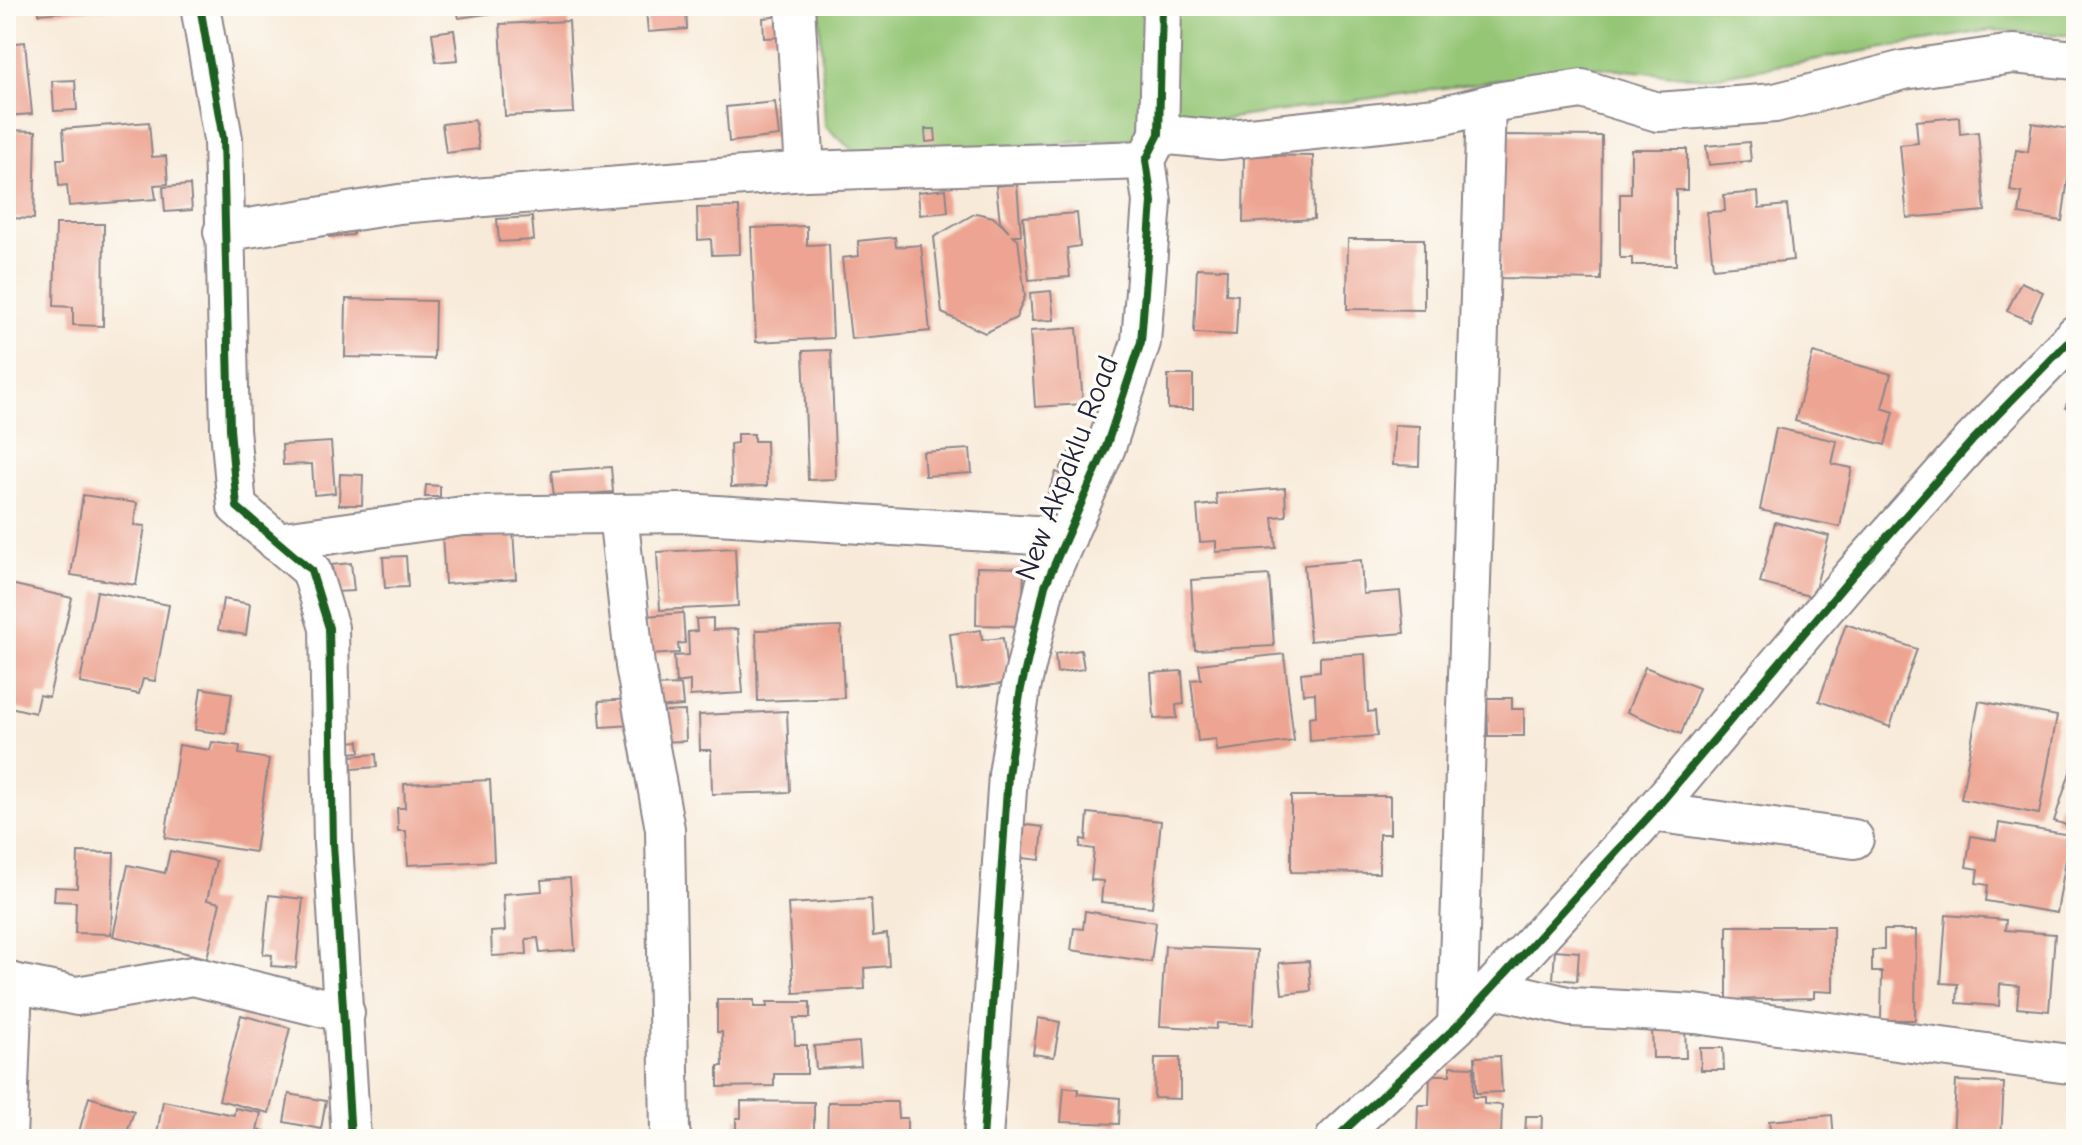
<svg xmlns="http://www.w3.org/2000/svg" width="2082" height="1145" font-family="'Comic Neue',sans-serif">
<rect width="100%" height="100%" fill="#fdfcf7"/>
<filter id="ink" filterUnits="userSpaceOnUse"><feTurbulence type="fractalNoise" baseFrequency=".0125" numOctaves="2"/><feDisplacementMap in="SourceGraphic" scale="16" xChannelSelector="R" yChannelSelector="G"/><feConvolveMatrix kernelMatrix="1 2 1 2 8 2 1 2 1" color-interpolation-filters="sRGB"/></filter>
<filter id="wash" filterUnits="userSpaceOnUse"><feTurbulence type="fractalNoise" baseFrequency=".006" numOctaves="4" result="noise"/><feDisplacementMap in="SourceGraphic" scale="32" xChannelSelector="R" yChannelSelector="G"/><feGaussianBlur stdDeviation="1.8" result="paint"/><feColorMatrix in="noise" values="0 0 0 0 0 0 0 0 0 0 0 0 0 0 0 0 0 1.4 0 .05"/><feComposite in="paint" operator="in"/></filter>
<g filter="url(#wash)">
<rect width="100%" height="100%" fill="#f8ead9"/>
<!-- green -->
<path fill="#95c676" stroke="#5c7458" stroke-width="2" d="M819,6H2076V36L1991,30L1705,78L1593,67L1203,122L1129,139L859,156L825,126Z"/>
<g id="blocks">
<!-- building -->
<g fill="#eda492">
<path d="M39,6H108V8L39,14Z"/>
<path d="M456,6H507L508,11L459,18Z"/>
<path d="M686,8L687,29L648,32L646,10Z"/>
<path d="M782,16L784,37L764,38L763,18Z"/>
<path d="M569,21L574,113L505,116L500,24Z"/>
<path d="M454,30L458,60L436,62L432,33Z"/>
<path d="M25,42L32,114L6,116V44Z"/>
<path d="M75,80L77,110L54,111L52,81Z"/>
<path d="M775,102L779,136L729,142L726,107Z"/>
<path d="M1959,117L1960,134L1978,132L1985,211L1907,218L1900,145L1918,143L1916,121Z"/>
<path d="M475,120L479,149L446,153L442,124Z"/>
<path d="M149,122L152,157L166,156L168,184L154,185L156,199L69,206L67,185L59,186L57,159H65L63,129Z"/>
<path d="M2032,123L2075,130L2062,221L2019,214L2022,193L2010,191L2016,150L2028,152Z"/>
<path d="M925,129H935L936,141L926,142Z"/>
<path d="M6,130L36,131L34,219L6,218Z"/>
<path d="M1501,135L1602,136L1601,280L1500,278Z"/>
<path d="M1749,142L1751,161L1709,165L1706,146Z"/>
<path d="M1631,149H1687V190H1676V265H1632V258H1620V194H1631Z"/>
<path d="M1244,155L1313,156L1314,219L1243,223Z"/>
<path d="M1017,184L1021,235H1013L1018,239L1025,296L1016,318L985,333L942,313L934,237L976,213L993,217L1009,231L1000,221L996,186Z"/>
<path d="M190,185L192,210L165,212L163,187Z"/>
<path d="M946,189L948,212L920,215L918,192Z"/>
<path d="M1758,192L1759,208L1787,205L1793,260L1713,268L1707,212L1725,211L1724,195Z"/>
<path d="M739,207L740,254L712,255L711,239L698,240L697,208Z"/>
<path d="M1077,213L1080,246L1067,248L1070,277L1029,280L1023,217Z"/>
<path d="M532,217L534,240L499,242L497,219Z"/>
<path d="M352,218L353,235L329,237L328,220Z"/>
<path d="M56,224H104L103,326L73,325V307L54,306Z"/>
<path d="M807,226V245L829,244L833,338L756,342L751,228Z"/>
<path d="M895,237L896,247L921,245L930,331L851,339L842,258L859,256L858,241Z"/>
<path d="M1348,239H1424V310L1347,309Z"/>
<path d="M1197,268L1227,269L1226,294L1238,295L1236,335L1194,333Z"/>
<path d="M2021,282L2043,292L2030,321L2007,311Z"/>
<path d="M1051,291L1054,320L1032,321L1030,293Z"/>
<path d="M346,299L435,301L434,359L345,357Z"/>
<path d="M1077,328L1083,404L1035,407L1030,331Z"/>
<path d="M831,350L836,479L808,480L803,351Z"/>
<path d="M1813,353L1891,374L1882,408L1894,412L1885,445L1795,421Z"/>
<rect x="1168" y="375" width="25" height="34"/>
<path d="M2076,381V412L2065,408Z"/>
<path d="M1394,425L1420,426L1419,466L1393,465Z"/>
<path d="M1776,428L1837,441L1832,464L1852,468L1840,527L1760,510Z"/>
<path d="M737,434H754V441H766L767,486L731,487L730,444L737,443Z"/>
<path d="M331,442L335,493L314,495L312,464L283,465L282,445Z"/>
<path d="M970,449L972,473L925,476L923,452Z"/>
<path d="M1069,452L1081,458L1073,475L1060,469Z"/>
<path d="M611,467L613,492L554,497L551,471Z"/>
<path d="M1056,472L1073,479L1063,508L1045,501Z"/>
<path d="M340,474L363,475L362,505H339Z"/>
<path d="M426,485L440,486V497H425Z"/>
<path d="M1285,488L1286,516L1273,517L1276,548L1216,552V541L1200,542L1197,506L1217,504L1216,494Z"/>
<path d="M83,495L137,503L134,525L145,526L136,585L71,575Z"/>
<path d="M1775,522L1829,536L1813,597L1760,583Z"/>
<path d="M513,530L516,579L445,584L442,534Z"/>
<path d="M735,548L738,606L660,610L657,552Z"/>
<path d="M406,556L408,587L385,588L383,557Z"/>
<path d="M1361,560L1363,594L1400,591L1404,633L1310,641L1304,565Z"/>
<path d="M351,563L354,591L334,592L332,565Z"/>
<path d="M977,567L1024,568L1022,626L976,625Z"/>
<path d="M1269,575L1274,646L1195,650L1191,580Z"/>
<path d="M6,583L72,598L49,697L39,695L35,713L6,706L10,688L6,687Z"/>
<path d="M97,591L169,605L155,681L143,679L139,694L80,683Z"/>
<path d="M223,599L250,604L246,635L218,630Z"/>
<path d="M683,613L685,643L678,644L679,653L650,655L646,616Z"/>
<path d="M713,618V630L738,629L743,693L690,696V681L676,683L674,656L689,655L688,632L697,631L696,619Z"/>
<path d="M1846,624L1917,649L1890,727L1819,701Z"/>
<path d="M841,627L844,698L758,701L756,630Z"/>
<path d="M981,630L982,640L1003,638L1008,683L957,690L950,634Z"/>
<path d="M1081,650L1084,669L1057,673L1055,654Z"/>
<path d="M1284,654L1294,741L1217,751L1216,739L1198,741L1191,680L1201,679L1199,664Z"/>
<path d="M1365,654L1368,712L1375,711L1377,736L1310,741L1309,717L1316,716L1315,693L1303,694L1301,673L1320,671V657Z"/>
<path d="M1645,667L1699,688L1681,734L1627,712Z"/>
<path d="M1182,671L1184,704L1176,705L1177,718L1154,719L1151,673Z"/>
<path d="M681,685L683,706L654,708L653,686Z"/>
<path d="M201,688L232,693L226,734L195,730Z"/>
<path d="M1487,698H1512V709H1524V736H1488Z"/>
<path d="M631,699L633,725L601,727L599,701Z"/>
<path d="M1979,701L2057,716L2039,814L1961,799Z"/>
<path d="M685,711L686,741L655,742L654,712Z"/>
<path d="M787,711L790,792L712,794L711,750H700L699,715Z"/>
<path d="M359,741L360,752L349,753L347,742Z"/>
<path d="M212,742L240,746L239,754L269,759L255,852L165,838L179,745L210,750Z"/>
<path d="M376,754L377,767L352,769L351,756Z"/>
<path d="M2076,754V828L2054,821Z"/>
<path d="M490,780L494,861L408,865L406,831H398L397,808H405L404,784Z"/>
<path d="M1291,796H1390V834H1379V873L1291,872Z"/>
<path d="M1088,813L1161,821L1152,907L1101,902L1103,881L1091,880L1094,849L1080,847L1081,839L1086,840Z"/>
<path d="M1999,823L2070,835L2057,913L1986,901L1988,885L1976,883L1978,869L1966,867L1971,836L1996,840Z"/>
<path d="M1018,824L1043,827L1040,860L1014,857Z"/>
<path d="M170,851L216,861L207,900L220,903L207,958L113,936L128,865L165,873Z"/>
<path d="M78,852L114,853L111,934L75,933L76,902L54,901L55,887L77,888Z"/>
<path d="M570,878L575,950L540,953L538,938L526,939L527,954L492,956L491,932L505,931L503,894L542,891L541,880Z"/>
<path d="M269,895L303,899L296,968L271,966L272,955L263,954Z"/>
<path d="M871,899L873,936L887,934L889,966L864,968L865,989L794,993L788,904Z"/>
<path d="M1085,911L1156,922L1151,962L1071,950L1074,928L1083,929Z"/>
<path d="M1946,915L2006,920L2005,930L2055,934L2049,1011L2017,1008L2019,986L2000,984L1999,1006L1957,1003L1958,984L1941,983Z"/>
<path d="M1727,926H1833V992L1814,991V998L1727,1000Z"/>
<path d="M1884,930H1916L1915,1020H1881L1882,972H1872V950H1884Z"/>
<path d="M1165,946L1257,950L1253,1025L1217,1023L1216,1029L1160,1026Z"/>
<path d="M1555,950L1579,952L1577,981L1553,979Z"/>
<path d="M1309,961L1311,991L1282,994L1279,963Z"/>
<path d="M717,1000H754V1007H767V1002H810V1018H794L795,1045H807V1074H774V1086L718,1087V1066H723L722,1032H717Z"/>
<path d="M241,1015L290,1028L269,1113L219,1100Z"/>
<path d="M1038,1018L1060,1022L1054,1057L1033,1054Z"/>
<path d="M1685,1025L1686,1058H1653L1652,1026Z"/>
<path d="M859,1042L861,1066L816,1069L814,1046Z"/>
<path d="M1700,1048H1723L1724,1070H1701Z"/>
<path d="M1500,1056L1502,1092L1476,1093L1475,1057Z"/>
<path d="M1155,1058H1180V1099L1154,1098Z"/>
<path d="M1450,1066L1474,1067L1473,1097H1484V1104L1502,1105L1501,1139H1417L1418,1105H1429L1430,1075H1450Z"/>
<path d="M1956,1081L2004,1083L2001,1139H1953Z"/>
<path d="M1064,1087L1078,1089V1094L1120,1098L1119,1124L1061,1122Z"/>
<path d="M289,1094L326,1101L321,1129L284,1122Z"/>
<path d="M89,1097L134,1111L125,1139H77Z"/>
<path d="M163,1101L234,1115L235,1108L261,1113L257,1130L265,1131L263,1139H156Z"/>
<path d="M741,1101L814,1102V1139H736V1118H741Z"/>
<path d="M828,1102H897L898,1118H907V1139H827Z"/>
<path d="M1832,1115L1834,1139H1771L1769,1121Z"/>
<path d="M1526,1116H1542L1541,1139H1525Z"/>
</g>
</g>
</g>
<g filter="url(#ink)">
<use href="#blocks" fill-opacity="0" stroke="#8d868a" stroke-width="2"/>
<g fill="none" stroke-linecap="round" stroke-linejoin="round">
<!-- minor casing -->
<g stroke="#8d868a" stroke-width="42">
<g id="minor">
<path d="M200,6L223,139L230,429L237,507L311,570L329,628L333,843L351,1139"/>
<path d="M795,6L805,171"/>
<path d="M1159,134L1220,140L1436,117L1502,101L1582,89L1658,112L1775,103L1904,70L2013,54L2076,60"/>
<path d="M223,232L399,204L805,171L1146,160"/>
<path d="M618,514L635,666L665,829L670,1131L672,1139"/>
<path d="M277,542L463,516L685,513L1067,537"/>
<path d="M1653,812L1854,839"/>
<path d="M6,981L13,983L7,1139"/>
<path d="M13,983L77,996L193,976L345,1013"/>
<path d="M1492,988L1571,1007L1695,1014L2076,1065"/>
<path d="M1457,1026L1486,105"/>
<path d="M983,1139L1008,775L1021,688L1045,586L1106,447L1141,342L1152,202L1146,160L1159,134L1162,6"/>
<path d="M1335,1139L1457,1026L1492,988L1653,812L1854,574L1972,441L2076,334"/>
</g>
</g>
<!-- minor -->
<use href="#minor" stroke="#fff" stroke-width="38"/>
<!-- cycleway casing -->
<g stroke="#fdfcf7" stroke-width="13">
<g id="cycleway">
<path d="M200,6L223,139L230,429L237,507L311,570L329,628L333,843L351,1139"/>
<path d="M983,1139L1008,775L1021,688L1045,586L1106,447L1141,342L1152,202L1146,160L1159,134L1162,6"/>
<path d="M1335,1139L1457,1026L1492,988L1653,812L1854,574L1972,441L2076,334"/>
</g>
</g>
<!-- cycleway -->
<use href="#cycleway" stroke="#1b5e20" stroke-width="8"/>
</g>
</g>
<g text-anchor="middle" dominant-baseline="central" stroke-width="7" stroke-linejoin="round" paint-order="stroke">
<!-- street labels -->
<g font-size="30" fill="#22223b" stroke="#fdfcf7">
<text transform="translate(1067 468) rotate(-69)">New Akpaklu Road</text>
</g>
</g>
<!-- margin -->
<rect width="2082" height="1145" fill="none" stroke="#fdfcf7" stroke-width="32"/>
</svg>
